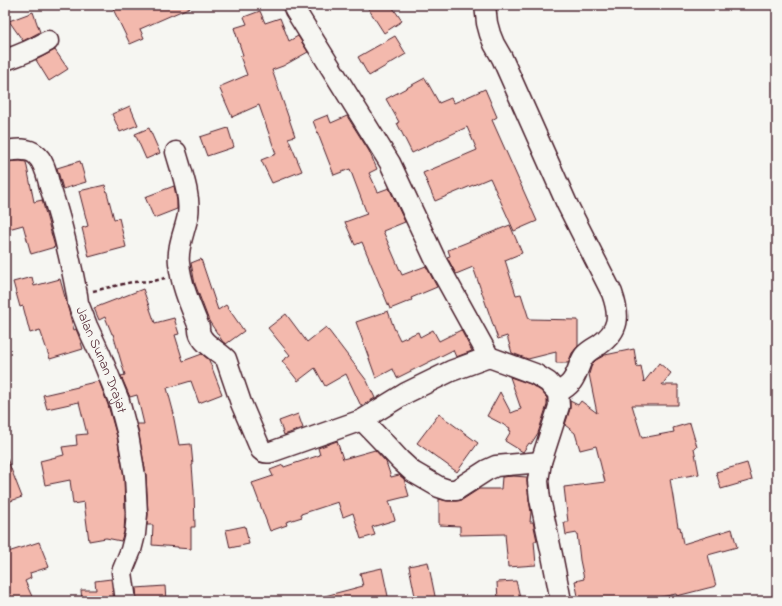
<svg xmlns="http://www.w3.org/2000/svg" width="782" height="606" font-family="'Indie Flower',sans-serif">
<rect width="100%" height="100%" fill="#f6f6f2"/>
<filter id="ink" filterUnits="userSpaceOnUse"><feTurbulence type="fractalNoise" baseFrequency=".025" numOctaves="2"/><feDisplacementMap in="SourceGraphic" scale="8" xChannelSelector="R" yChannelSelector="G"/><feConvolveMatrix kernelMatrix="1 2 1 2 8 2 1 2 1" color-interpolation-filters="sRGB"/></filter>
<g filter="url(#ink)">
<!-- building -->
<g fill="#f3b9ad" stroke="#4a1f2b">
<path d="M121,5H195L140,29L144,38L130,44L113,9Z"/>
<path d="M366,5H391L402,21L384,33Z"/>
<path d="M260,11L265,23L280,18L289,41L298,36L308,52L283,66L272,70L295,136L288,138L302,171L272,183L261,160L276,154L259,105L232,117L219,87L247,75L240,56L243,55L234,28L247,24L244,17Z"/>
<path d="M33,12L40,32L23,41L9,21Z"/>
<path d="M395,36L406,54L369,76L358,57Z"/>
<path d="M55,50L68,69L49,81L36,60Z"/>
<path d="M425,78L439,103L451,98L454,103L485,89L497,117L492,120L537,221L514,231L490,178L435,201L423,173L477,150L467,127L412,153L397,123L399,122L386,99Z"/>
<path d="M130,106L138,125L120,132L112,114Z"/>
<path d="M328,115L331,123L347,116L369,151L377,169L369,173L378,192L389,188L405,222L383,231L402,275L426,266L437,287L411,298L412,300L390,309L362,242L355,245L345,222L367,214L350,169L334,175L313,121Z"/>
<path d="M149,128L160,153L146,159L135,134Z"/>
<path d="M228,128L234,147L207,156L200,137Z"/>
<path d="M20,161L26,162L34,202L42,200L55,247L31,254L23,225L5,230V162Z"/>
<path d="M80,161L86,182L63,189L57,168Z"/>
<path d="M105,185L114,219L119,218L126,247L89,257L82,228L88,226L79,191Z"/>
<path d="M174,186L177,201V209L154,218L145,197Z"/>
<path d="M510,225L522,253L505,260L516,295L521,294L529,319L578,320V346L572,353L568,363H556V352L528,359L512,353L507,336L498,339L473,267L456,274L447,257L450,256L448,250Z"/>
<path d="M201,259L218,310L226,305L244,331L226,344L223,342L209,321L195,284L191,263Z"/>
<path d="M32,277L34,286L60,279L74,330L76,329L80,339L83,349L50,359L40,330L30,333L23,306L20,307L13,282Z"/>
<path d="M143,289L155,323L174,318L179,334L175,335L183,361L202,354L209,360L222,394L199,403L191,381L167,388L174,414H173L179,445L191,444L193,465H192L194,491L195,527H191V549L178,548V547L152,545L153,525H147L148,514L146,475L137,424H144L137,395L130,397L121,376L125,375L113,334H112L105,317L99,320L94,308Z"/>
<path d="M388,311L394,328L400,340L418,332L420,337L433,330L439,341L461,330L472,351L456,357L453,350L397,378L393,369L376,378L356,322Z"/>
<path d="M286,314L307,342L326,327L367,381L375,398L361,406L346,374L325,386L315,368L298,381L282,361L290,355L268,328Z"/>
<path d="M634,349L637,367L641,366L644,382L659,363L671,373L662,385H678V405H632L642,438L674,432L673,428L690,423L697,447L694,448L699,474L670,479L678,527H680L683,544L732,529L737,547L708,555L716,586L677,596L676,594L641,601H579L575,581L584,579L580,560L577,533L566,535L564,522H568L564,487L605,482L596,446L580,450L575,433L565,425L570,409V401L578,405L581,401L597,413L589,374L592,364L596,360L605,355Z"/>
<path d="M510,377L530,384L541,391L547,398V405L538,433L531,444L529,443L523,452L505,441L511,431L509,430L510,428L487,416L500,392L511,413L521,409Z"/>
<path d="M99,381L108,405L117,437L124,477L125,514L124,532L121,541L106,538L89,541L84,502L73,504L70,480L45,485L40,461L64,455L62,447L77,445L76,435L87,434L79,402L47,409L43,395L78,387V386Z"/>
<path d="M298,414L303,428L284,435L279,421Z"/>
<path d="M439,414L478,443L457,472L417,443Z"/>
<path d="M337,441L343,459L375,450L386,462L391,477L399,475L404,479L409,496L389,501L395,520L372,527L375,535L361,539L353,513L343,517L338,502L301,514L302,517L286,522L287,525L270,531L252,483L273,476L270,470L283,465L284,467L320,455L318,448Z"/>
<path d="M5,456H6L22,497L5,503Z"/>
<path d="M747,463L752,480L721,489L716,472Z"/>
<path d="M513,476L527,477V482L529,500L531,512L530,522H533L537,541H534L536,565L508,567L505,534L460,535V526L439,525V499L448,501H456L462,500L479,489H501L502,477Z"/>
<path d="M245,526L249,544L230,548L226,530Z"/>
<path d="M39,542L49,567L30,573L31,578L25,581L34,601H11L5,581V553Z"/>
<path d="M428,562L436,601H416L409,566Z"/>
<path d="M382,568L389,601H322L321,597L363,586L360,573Z"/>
<path d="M111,579L114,601H82L81,590H96L95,581Z"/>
<path d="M516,581L521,601H498L497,582Z"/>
<path d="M165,586L166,601H137L136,588Z"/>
</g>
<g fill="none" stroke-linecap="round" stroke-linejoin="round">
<!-- street casing -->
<g stroke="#4a1f2b" stroke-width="23">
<g id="street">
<path d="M293,5L295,10L390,163L436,261L489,357L535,374L548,382L558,393L559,406L541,462L538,481L540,499L552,555L561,601"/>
<path d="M485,5L487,23L490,34L494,44L502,58L567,204L612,293C620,316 620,330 599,345C594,348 588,351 584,356C579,363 578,373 572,381C569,386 563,389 558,393"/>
<path d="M5,60C20,55 34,49 48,41"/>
<path id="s1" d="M5,151C14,150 27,147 35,154C45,161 47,176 50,187C62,222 70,258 77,295L78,303L87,326L100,354L119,401L128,435L135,476L137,514L135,534L131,550L122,572L126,601"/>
<path d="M176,152C181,170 191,196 188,215C185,231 177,246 179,263C181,285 191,307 199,327C197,342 218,350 226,359L241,403L261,450C264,453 267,453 271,452L362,420L406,393L451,371L489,357"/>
<path d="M362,420L387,446L400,460L413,472L439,487L448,490H456L487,470L496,466L541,462"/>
</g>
</g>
<!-- path -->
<path stroke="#4a1f2b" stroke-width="2.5" stroke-dasharray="4 3" stroke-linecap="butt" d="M93,291L132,282L154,281L165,278"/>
<!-- street -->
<use href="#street" stroke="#f6f6f2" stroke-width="20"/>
</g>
</g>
<g text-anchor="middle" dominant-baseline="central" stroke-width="4" stroke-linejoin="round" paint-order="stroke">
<!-- street labels -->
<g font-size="14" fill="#4a1f2b" stroke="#f6f6f2">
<text stroke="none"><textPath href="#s1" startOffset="249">Jalan Sunan Drajat</textPath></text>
</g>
</g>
<!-- margin -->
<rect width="782" height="606" fill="none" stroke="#f6f6f2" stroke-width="20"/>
<rect x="10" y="10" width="762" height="586" fill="none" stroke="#4a1f2b" stroke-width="1.5" filter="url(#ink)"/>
</svg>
